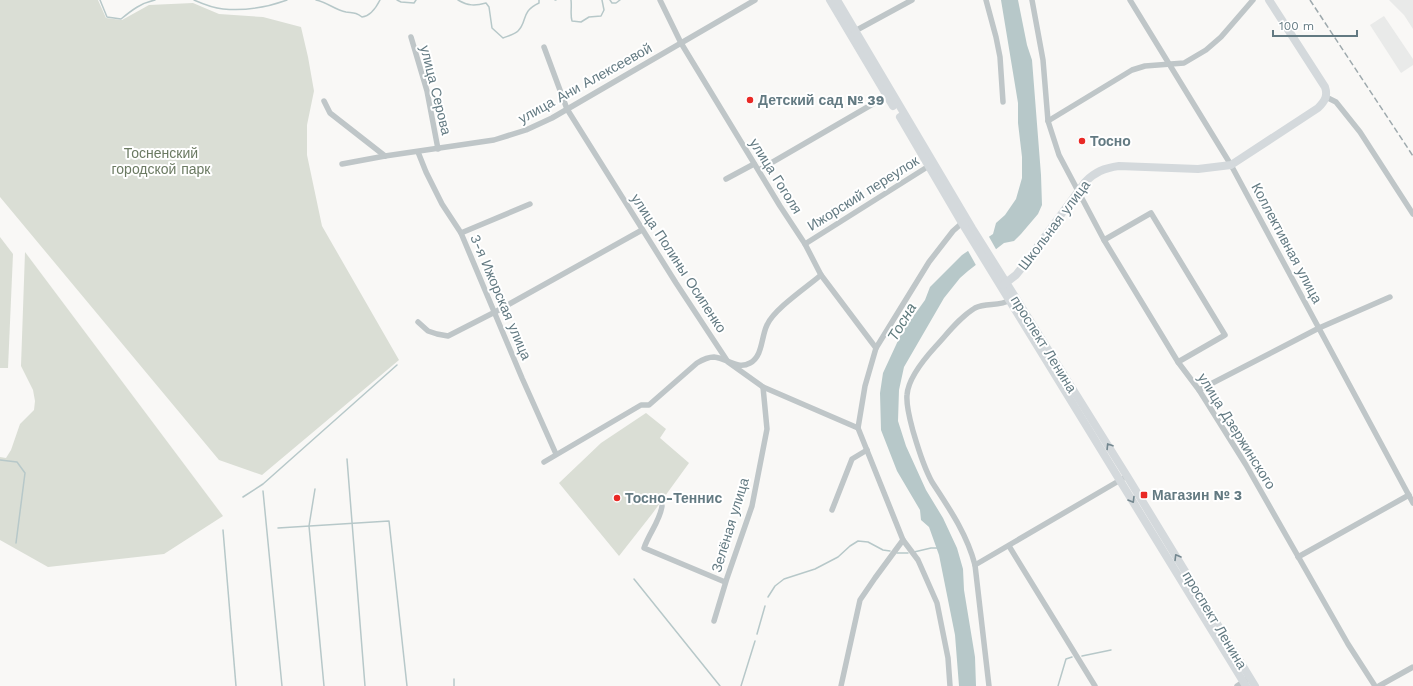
<svg xmlns="http://www.w3.org/2000/svg" width="1413" height="686" font-family="'Work Sans',sans-serif">
<rect width="100%" height="100%" fill="#f9f8f6"/>
<!-- built -->
<g fill="#e9eae9">
<path d="M1389,0H1413V29L1404,15Z"/>
<path d="M1384,16L1413,59V65L1401,73L1370,25Z"/>
</g>
<!-- green -->
<g fill="#daded5">
<path d="M0,0H98L106,18L122,20L149,5L193,3L219,14L263,17L301,27L308,57L314,91L307,125V155L322,226L399,360L262,475L219,460L0,197Z"/>
<path d="M0,237L13,254L8,368H0Z"/>
<path d="M25,252L223,516L164,554L48,567L0,540V457L6,458L11,450L20,424L34,410L35,401L33,390L21,366Z"/>
<path d="M646,413L666,429L660,438L689,463L652,514L619,556L559,483L601,443Z"/>
</g>
<!-- water -->
<path fill="#b7c8c9" d="M1001,0H1018L1027,45L1032,60L1041,175L1042,205L1038,214L1021,234L1014,241L1004,243L968,271L960,278L944,298L904,367L899,390L898,421L906,446L926,490L943,518L957,548L963,569L964,590L975,657L976,686H959L955,635L939,555L929,527L921,520L920,510L897,471L881,430L880,393L883,373L902,332L925,300L930,287L962,255L993,234L996,223L1005,215L1016,199L1022,178V157L1018,123V103Z"/>
<!-- pier -->
<path fill="#f9f8f6" d="M988,235L997,251L977,267L967,249Z"/>
<g fill="none" stroke-linecap="round" stroke-linejoin="round">
<!-- stream -->
<g stroke="#b7c8c9" stroke-width="1.5">
<path d="M100,0L107,17L121,19C132,10 141,3 155,0"/>
<path d="M194,0C203,4 213,8 223,9C244,11 268,7 287,0"/>
<path d="M316,0C327,2 335,10 346,12C353,13 356,12 362,17C371,16 376,8 380,0"/>
<path d="M397,0L401,2L414,3L416,0"/>
<path d="M458,0C468,6 475,6 486,3L489,7L492,28L503,38C508,36 515,34 518,31C528,21 520,12 539,3V0"/>
<path d="M555,0H556"/>
<path d="M571,0C572,7 570,15 572,21L581,22L589,17L601,16L604,10L602,0"/>
<path d="M610,0L612,3H616L620,0"/>
<path d="M347,459L365,686"/>
<path d="M0,460L17,462L25,473L16,543"/>
<path d="M315,489L309,526L324,686"/>
<path d="M263,491L282,686"/>
<path d="M243,497L263,484L397,365"/>
<path d="M278,528L389,521L407,686"/>
<path d="M223,530L236,686"/>
<path d="M914,552L931,548H938"/>
<path d="M897,553H908"/>
<path d="M634,579L720,686"/>
<path d="M768,597L775,586L784,579L815,569L838,557L850,546L858,541L868,542L883,550L890,551"/>
<path d="M757,634L765,606"/>
<path d="M1082,656L1111,650"/>
<path d="M454,679V686"/>
<path d="M741,686L755,641"/>
<path d="M1058,686L1066,659L1072,657"/>
</g>
<!-- street -->
<g stroke="#bfc6c8" stroke-width="5.5">
<path d="M660,0L681,43L780,206L805,244L821,275L876,348"/>
<path d="M986,0L996,37L1000,57L1003,102"/>
<path d="M1032,0L1043,60L1048,121L1059,155L1104,240L1178,362L1199,390L1246,465L1348,644L1375,686"/>
<path d="M1130,0L1231,165L1413,503"/>
<path d="M855,31L912,0"/>
<path d="M411,37L427,91L438,149"/>
<path d="M544,47L567,109L676,283L728,362L763,387L858,428"/>
<path d="M1326,97L1336,102L1360,132L1413,214"/>
<path d="M324,101L330,113L385,156"/>
<path d="M1048,121L1132,70L1145,66L1184,63L1206,50L1221,37L1253,0"/>
<path d="M418,152L426,172L442,204L461,233L522,378L556,454"/>
<path d="M342,164L385,156L494,140L526,130L552,118L755,0"/>
<path d="M759,170L890,94"/>
<path d="M726,179L754,164"/>
<path d="M461,233L530,204"/>
<path d="M1104,240L1151,213L1225,335L1178,362"/>
<path d="M805,244L932,164"/>
<path d="M418,322L428,331L437,334L448,336L495,312L642,230"/>
<path d="M1199,390L1319,328L1390,297"/>
<path d="M544,462L641,405H649L697,363C702,360 708,357 714,357C727,358 737,370 750,363C763,356 761,337 767,325C774,309 807,287 821,275"/>
<path d="M662,506C660,521 649,533 644,548L725,582"/>
<path d="M832,510L852,459L867,450"/>
<path d="M1009,546L1095,686"/>
<path d="M1298,557L1409,495"/>
<path d="M975,565L1122,479"/>
<path d="M714,621L727,578L752,506L767,429L763,387"/>
<path d="M841,686L860,600L875,578L903,540"/>
<path d="M950,686L948,658L937,603L918,560L903,540L858,428L865,386L876,348L929,262L953,231L962,223"/>
<path d="M989,686L975,565C967,534 949,508 932,482C923,466 918,448 913,431C910,420 906,406 907,395C908,379 925,358 936,346C948,333 960,317 975,308C986,302 999,307 1010,300"/>
<path d="M1237,686L1246,680"/>
<path d="M1379,686L1413,667"/>
</g>
<!-- secondary -->
<g stroke="#d4d9dc" stroke-width="8">
<path d="M830,0L893,106"/>
<path d="M837,0L972,228L1127,476L1255,686"/>
<path d="M900,117L962,223L1246,686"/>
<path d="M1003,285L1016,275L1024,265L1085,182C1095,172 1104,168 1119,166L1198,169L1231,165L1318,108C1325,101 1328,96 1325,87L1269,0"/>
</g>
<!-- rail -->
<path stroke="#9ea9ad" stroke-width="1.5" stroke-dasharray="6 3" stroke-linecap="butt" d="M1310,0L1413,156"/>
</g>
<!-- one-way arrows -->
<defs><path id="oneway-chevron" d="M-2-3.5L2.5 0L-2 3.5" fill="none" stroke-width="1.6" stroke-linecap="round" stroke-linejoin="round"/></defs>
<g stroke="#748890">
<use href="#oneway-chevron" transform="translate(1109 446) rotate(-122)"/>
<use href="#oneway-chevron" transform="translate(1132 500) rotate(59)"/>
<use href="#oneway-chevron" transform="translate(1177 557) rotate(-121)"/>
</g>
<!-- markers -->
<g fill="#e92925" stroke="#fff" stroke-width="1.5">
<circle cx="750" cy="100" r="4"/>
<circle cx="1082" cy="141" r="4"/>
<rect x="1140" y="491" width="8" height="8" rx="2"/>
<circle cx="617" cy="498" r="4"/>
</g>
<g text-anchor="middle" dominant-baseline="central" stroke-width="4" stroke-linejoin="round" paint-order="stroke">
<!-- street labels -->
<g font-size="14" fill="#637a82" stroke="#fff">
<text transform="translate(585 83) rotate(-29)">улица Ани Алексеевой</text>
<text transform="translate(436 90) rotate(76)">улица Серова</text>
<text transform="translate(776 176) rotate(58)">улица Гоголя</text>
<text transform="translate(863 193) rotate(-32)">Ижорский переулок</text>
<text transform="translate(1054 225) rotate(-53)">Школьная улица</text>
<text transform="translate(1287 243) rotate(62)">Коллективная улица</text>
<text transform="translate(679 263) rotate(57)">улица Полины Осипенко</text>
<text transform="translate(501 297) rotate(67)">3-я Ижорская улица</text>
<text transform="translate(1044 344) rotate(58)">проспект Ленина</text>
<text transform="translate(1237 431) rotate(58)">улица Дзержинского</text>
<text transform="translate(730 525) rotate(-73)">Зелёная улица</text>
<text transform="translate(1215 620) rotate(59)">проспект Ленина</text>
</g>
<!-- poi labels -->
<g font-size="14" font-weight="bold" fill="#637a82" stroke="#fff" text-anchor="start">
<text x="758" y="100">Детский сад № 39</text>
<text x="1090" y="141">Тосно</text>
<text x="1152" y="495">Магазин № 3</text>
<text x="625" y="498">Тосно-Теннис</text>
</g>
<!-- park labels -->
<g font-size="14" fill="#6b7a62" stroke="#fff">
<text x="161" y="153">Тосненский<tspan x="161" dy="16">городской парк</tspan></text>
</g>
<!-- water labels -->
<g font-size="15" font-style="italic" fill="#5e7a7c" stroke="#fff">
<text transform="translate(902 322) rotate(-59)">Тосна</text>
</g>
</g>
<!-- scale -->
<path d="M1273 30v6h84v-6" fill="none" stroke="#637a82" stroke-width="2"/>
<text x="1279" y="30" font-size="12" fill="#637a82" stroke="#ffffff" stroke-width="3" paint-order="stroke">100 m</text>
</svg>
